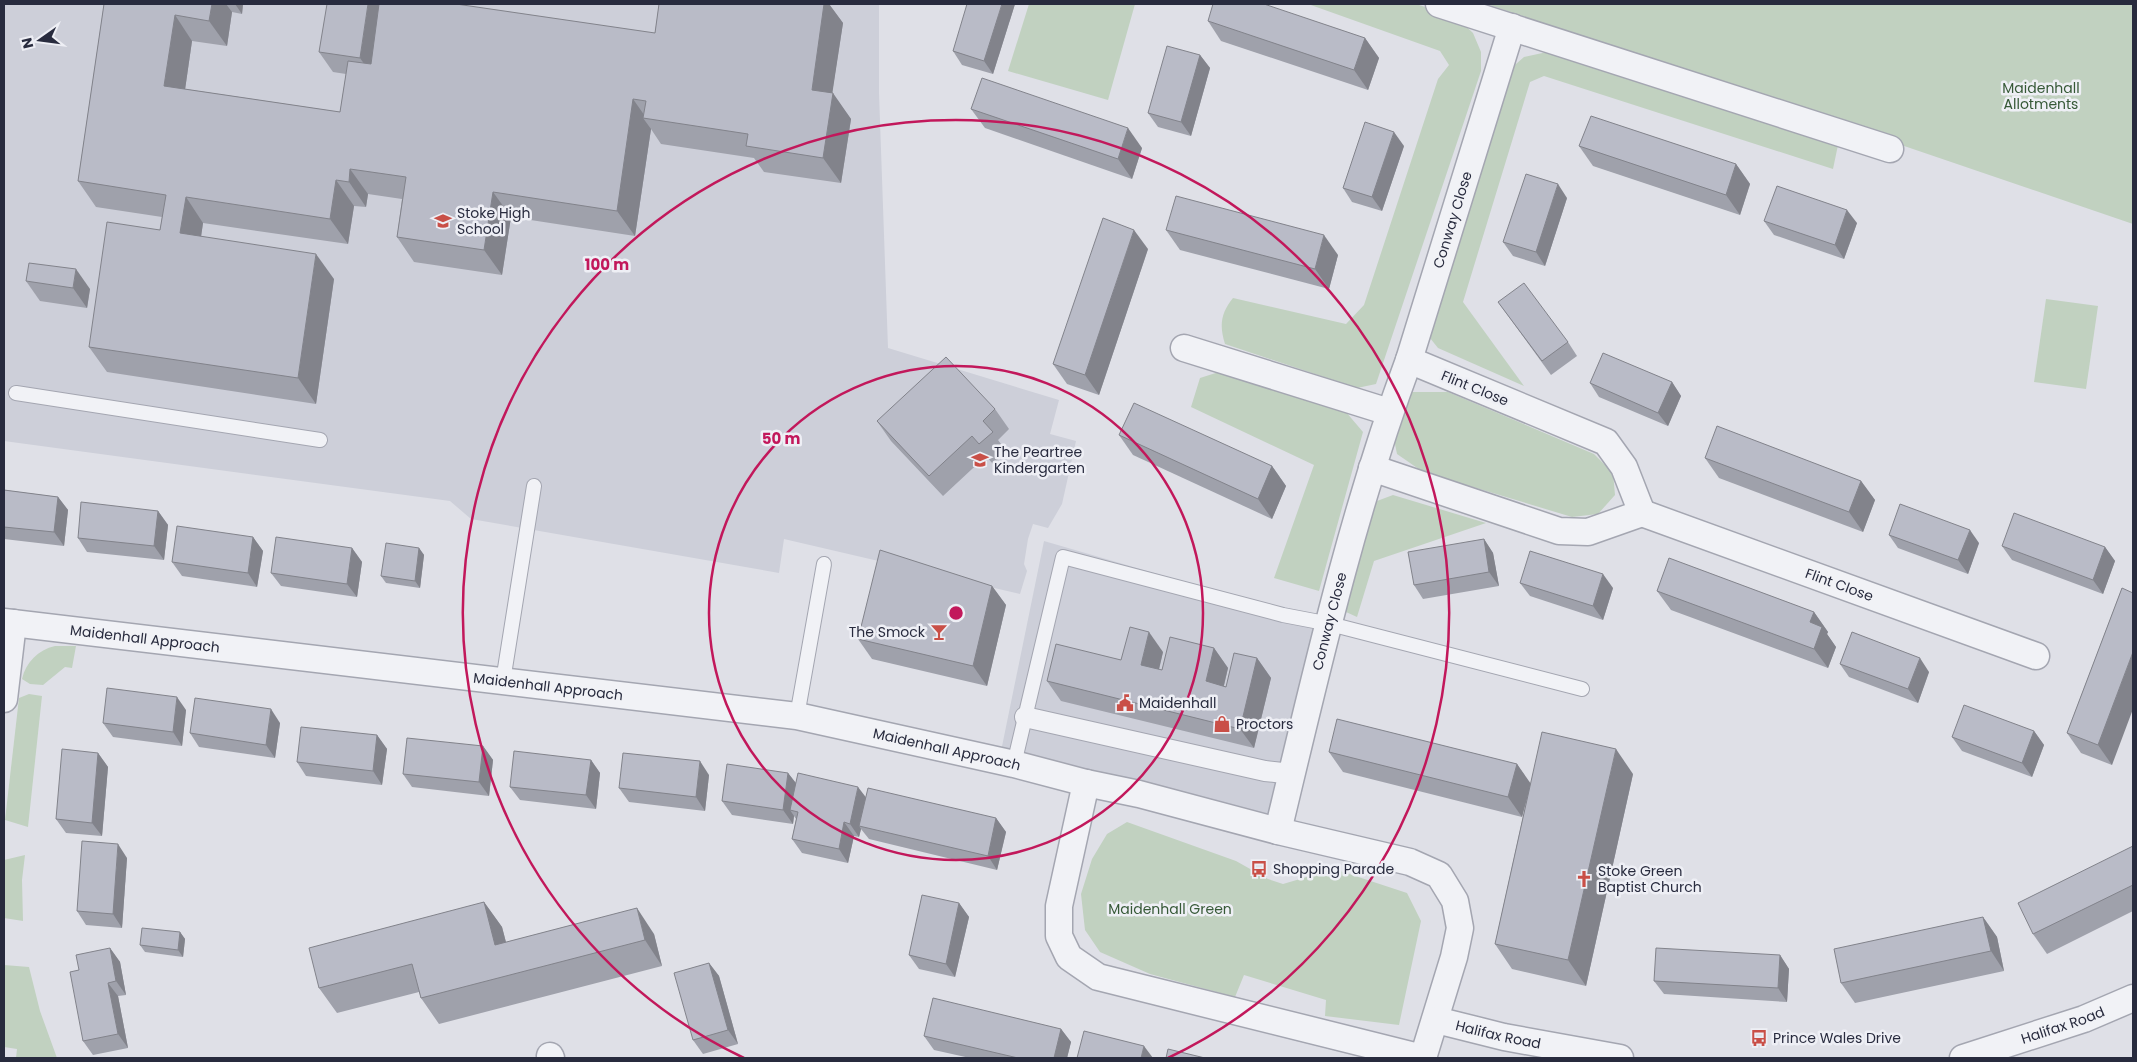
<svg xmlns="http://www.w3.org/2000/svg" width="2137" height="1062" font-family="Poppins,sans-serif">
<rect width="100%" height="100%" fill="#dfe0e7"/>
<!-- built -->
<g fill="#cdcfd9">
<path d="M4,4H879V93L888,348L1059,400L1050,434L1076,441L1062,504L1048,528L1033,524L1028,539L1024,564L1027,571L1020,594L784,539L779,573L471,519L450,501L4,441Z"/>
<path d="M1044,541L1330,624L1278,831L999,761Z"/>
</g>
<!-- green -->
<g fill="#c1d1c0">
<path d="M1029,4H1135L1108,100L1008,71Z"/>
<path d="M1308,4H1416L1456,17L1473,33L1481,52V71L1376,384L1357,388L1225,344C1219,325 1221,313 1233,298L1346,324L1364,305L1438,79L1449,65L1440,51Z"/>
<path d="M1487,4H2133V224Z"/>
<path d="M1547,52L1838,145L1833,169L1544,76L1530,82L1463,302L1524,386L1438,348L1430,338L1427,326L1509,70L1524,57Z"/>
<path d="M2046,299L2098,306L2086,389L2034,382Z"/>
<path d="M1222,371L1346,412L1363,432L1319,591L1274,578L1314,465L1191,407L1200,378Z"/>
<path d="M1410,392H1448L1594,454L1613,473L1615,495L1598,514L1572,517L1423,472L1397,454L1393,434Z"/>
<path d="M1393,495L1486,523L1374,561L1357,617L1346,612L1365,514L1377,501Z"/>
<path d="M55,646H76L72,668L65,667L43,685L30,684L22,679C26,662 38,650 55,646Z"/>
<path d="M29,694L42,696L28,827L5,820L19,698Z"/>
<path d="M1127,822L1236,861L1268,879L1283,884L1334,869L1407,893L1421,921L1399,1025L1325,1016L1326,1000L1244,975L1235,997L1150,974L1100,952L1085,930L1081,894L1092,859L1107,834Z"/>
<path d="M25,855L22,880L23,921L4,918V860Z"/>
<path d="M4,965L29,967L40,1011L57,1058H16L17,1049L4,1047Z"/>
</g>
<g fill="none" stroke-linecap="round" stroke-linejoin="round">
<!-- service casing -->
<g stroke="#a4a6b1" stroke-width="16">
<g id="service">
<path d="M16,393L320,440"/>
<path d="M503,681L534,486"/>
<path d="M797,716L824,564"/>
<path d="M1014,764L1063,557L1283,615L1330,624L1582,689"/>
</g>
</g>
<!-- pedestrian casing -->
<g stroke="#a4a6b1" stroke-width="22">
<path id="pedestrian" d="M1025,717L1265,771L1292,774"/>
</g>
<!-- minor casing -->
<g stroke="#a4a6b1" stroke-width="29">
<g id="minor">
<path d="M1439,4L1890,149"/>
<path d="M1184,348L1389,412"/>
<path d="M1372,468L1559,531L1588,532L1642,513L1624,467L1606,442L1409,360"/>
<path id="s1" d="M1642,513L2036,656"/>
<path id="s2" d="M4,622L797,716L1014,764L1086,783L1139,794L1278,831L1410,862L1439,875L1455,901L1460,928L1454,957L1423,1058"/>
<path d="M4,699L13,623"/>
<path d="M1086,783L1059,906V936L1069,957L1098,977L1423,1058"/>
<path id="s3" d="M1278,831C1316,673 1352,513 1409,360L1512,27"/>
<path id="s4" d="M1436,1020L1504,1037L1620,1058"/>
<path d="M550,1056L551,1058"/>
<path id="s5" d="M1963,1058L2084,1019L2133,998"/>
</g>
</g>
<!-- service -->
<use href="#service" stroke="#f1f2f6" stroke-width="14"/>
<!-- pedestrian -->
<use href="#pedestrian" stroke="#f1f2f6" stroke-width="20"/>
<!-- minor -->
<use href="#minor" stroke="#f1f2f6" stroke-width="26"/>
</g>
<!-- wall -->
<g fill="#9fa1ab">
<path d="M104,4H243L242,14L232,12L227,46L192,41L185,89L340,112L346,74L333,72L319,52L655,33L659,4H829L843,23L832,93L851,119L841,183L764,172L754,158L661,144L651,129L635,236L511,217L502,275L414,262L397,237L402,199L368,194L366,207L354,206L348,244L203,223L201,236L334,279L316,404L107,372L89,347L160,230L162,217L96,207L78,181Z"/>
<path d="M1015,4L993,74L962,65L953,51Z"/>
<path d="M1208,21L1365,38L1379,58L1368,90L1221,41Z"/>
<path d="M1200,55L1210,68L1191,136L1158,127L1148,113Z"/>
<path d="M971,109L1142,148L1132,179L985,128Z"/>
<path d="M1404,146L1382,211L1352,202L1343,188Z"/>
<path d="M1579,146L1736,164L1750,184L1740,215L1593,166Z"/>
<path d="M1567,198L1545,266L1513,256L1503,242Z"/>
<path d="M1764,221L1857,223L1844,259L1774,235Z"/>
<path d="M1166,230L1338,255L1329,289L1180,250Z"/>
<path d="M1148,249L1099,395L1067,384L1053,364Z"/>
<path d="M26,281L90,289L87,308L40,301Z"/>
<path d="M1498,302L1568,342L1577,356L1551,375Z"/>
<path d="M1672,382L1681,396L1668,426L1599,397L1590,383Z"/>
<path d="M995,409L1009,429L998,440L1007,452L993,464L986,456L943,496L891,441L877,421Z"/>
<path d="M1119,435L1272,466L1286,486L1272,519L1133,455Z"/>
<path d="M1705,458L1861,481L1875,500L1863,532L1719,478Z"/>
<path d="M4,490L58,497L68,510L64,546L4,539Z"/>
<path d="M158,511L168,525L164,560L87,552L78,538Z"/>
<path d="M1889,535L1979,543L1968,574L1898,548Z"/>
<path d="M253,537L263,551L257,587L182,576L172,562Z"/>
<path d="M1484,539L1493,553L1499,586L1423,599L1414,585Z"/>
<path d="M2002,546L2105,547L2115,561L2103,594L2012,560Z"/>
<path d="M352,548L362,562L357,597L281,586L271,573Z"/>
<path d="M419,548L424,555L420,588L386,583L381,576Z"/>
<path d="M1520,583L1613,588L1603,620L1530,596Z"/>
<path d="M992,586L1006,605L987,686L872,659L858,639Z"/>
<path d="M2122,588L2112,765L2081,753L2067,733Z"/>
<path d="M1657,591L1814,612L1828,632L1827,634L1836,647L1828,668L1671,610Z"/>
<path d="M1214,648L1228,668L1224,686L1226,687L1257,658L1271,678L1254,748L1061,701L1047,681L1121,660L1163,652L1159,670H1162Z"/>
<path d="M1840,664L1929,672L1918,703L1849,677Z"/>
<path d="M186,710L182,746L113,737L103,723Z"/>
<path d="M280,723L275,758L199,747L190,733Z"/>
<path d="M2034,731L2044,745L2032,777L1962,751L1952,737Z"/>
<path d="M377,735L387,749L382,785L306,776L297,762Z"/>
<path d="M483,746L493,760L489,796L412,787L403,774Z"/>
<path d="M1329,752L1517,764L1530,784L1633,774L1586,986L1512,969L1495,944L1529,789L1522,817L1343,772Z"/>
<path d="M98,753L108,767L102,836L66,833L56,819Z"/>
<path d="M591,760L600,773L596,809L520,800L510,787Z"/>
<path d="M788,773L796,783L866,798L996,818L1006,832L997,870L869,839L861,829L859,837L854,836L848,863L802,853L792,839L796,819L794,816L793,824L732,815L722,801Z"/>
<path d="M709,775L705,811L629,802L619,788Z"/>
<path d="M2133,846V911L2047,954L2033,934Z"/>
<path d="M127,858L122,928L86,925L77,911Z"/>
<path d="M484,902L502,927L506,942L654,934L662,966L439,1024L421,998L419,992L337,1013L319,988Z"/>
<path d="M959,903L969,917L955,977L919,969L909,955Z"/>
<path d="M1983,917L1997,937L2004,971L1855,1003L1841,983Z"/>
<path d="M180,932L185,939L183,957L145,952L140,945Z"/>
<path d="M110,948L120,962L126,995L118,996L128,1048L93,1055L83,1041L79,970Z"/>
<path d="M1780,955L1789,969L1787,1002L1664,994L1654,981Z"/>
<path d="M709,963L719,976L738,1044L703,1054L693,1040Z"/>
<path d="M1061,1029L1071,1042L1067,1058H970L934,1050L924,1036Z"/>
</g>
<!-- shaded-wall -->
<g fill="#82838b">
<path d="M212,4H226L232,12L227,46L209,21Z"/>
<path d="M235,4H243L242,14Z"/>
<path d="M368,4H385L374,78L360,58Z"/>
<path d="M824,4H829L843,23L829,115L812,90Z"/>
<path d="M1002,4H1015L993,74L984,61Z"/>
<path d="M175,15L192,41L182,111L164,86Z"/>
<path d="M1365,38L1379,58L1368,90L1354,70Z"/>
<path d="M1200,55L1210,68L1191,136L1181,122Z"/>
<path d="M833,93L851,119L841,183L823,158Z"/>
<path d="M633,99L647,119L643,118L651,129L635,236L617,211Z"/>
<path d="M1128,128L1142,148L1132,179L1118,159Z"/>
<path d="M1394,132L1404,146L1382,211L1372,197Z"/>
<path d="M1736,164L1750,184L1740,215L1726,195Z"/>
<path d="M350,169L368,194L366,207L349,182Z"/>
<path d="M336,180L354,206L348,244L330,219Z"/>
<path d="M1558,184L1567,198L1545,266L1536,252Z"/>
<path d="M493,192L511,217L502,275L484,250Z"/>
<path d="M186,197L203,223L198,258L180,233Z"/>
<path d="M1847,210L1857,223L1844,259L1835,245Z"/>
<path d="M1134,230L1148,249L1099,395L1085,375Z"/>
<path d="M1324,235L1338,255L1329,289L1315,269Z"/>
<path d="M316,254L334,279L316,404L298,378Z"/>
<path d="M76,269L90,289L87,308L73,288Z"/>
<path d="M1672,382L1681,396L1668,426L1658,413Z"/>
<path d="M1272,466L1286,486L1272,519L1258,499Z"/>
<path d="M1861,481L1875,500L1863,532L1849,512Z"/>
<path d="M58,497L68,510L64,546L54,532Z"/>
<path d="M158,511L168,525L164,560L154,546Z"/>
<path d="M1970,530L1979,543L1968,574L1958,560Z"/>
<path d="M253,537L263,551L257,587L248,573Z"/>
<path d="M1484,539L1493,553L1499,586L1489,572Z"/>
<path d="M2105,547L2115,561L2103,594L2093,580Z"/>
<path d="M352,548L362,562L357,597L347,584Z"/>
<path d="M419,548L424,555L420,588L415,581Z"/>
<path d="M1603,574L1613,588L1603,620L1593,606Z"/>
<path d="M992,586L1006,605L987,686L973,666Z"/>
<path d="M1814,612L1828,632L1827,634L1836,647L1828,668L1814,649L1810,622Z"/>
<path d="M1149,632L1163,652L1155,685L1141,665Z"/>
<path d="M1214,648L1228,668L1220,701L1206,681Z"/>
<path d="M2133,652V709L2112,765L2098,745Z"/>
<path d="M1257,658L1271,678L1254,748L1240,729Z"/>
<path d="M1920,658L1929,672L1918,703L1908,689Z"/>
<path d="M177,697L186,710L182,746L173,732Z"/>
<path d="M271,709L280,723L275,758L266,745Z"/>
<path d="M2034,731L2044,745L2032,777L2022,763Z"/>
<path d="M377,735L387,749L382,785L373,771Z"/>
<path d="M483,746L493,760L489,796L479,782Z"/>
<path d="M1616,749L1633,774L1586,986L1568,960Z"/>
<path d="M98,753L108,767L102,836L92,823Z"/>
<path d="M591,760L600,773L596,809L586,795Z"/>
<path d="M700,761L709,775L705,811L696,797Z"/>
<path d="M1517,764L1531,784L1522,817L1508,797Z"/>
<path d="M788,773L798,786L790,810L794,816L793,824L783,810Z"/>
<path d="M858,787L868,800L859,826L861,829L859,837L850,824Z"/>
<path d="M996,818L1006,832L997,870L988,856Z"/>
<path d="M844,822L854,836L848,863L839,849Z"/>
<path d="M118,844L127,858L122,928L113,914Z"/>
<path d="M484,902L502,927L513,970L495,945Z"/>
<path d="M959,903L969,917L955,977L946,964Z"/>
<path d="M637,908L654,934L662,966L645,940Z"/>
<path d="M1983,917L1997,937L2004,971L1991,951Z"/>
<path d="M180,932L185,939L183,957L178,950Z"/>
<path d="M110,948L120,962L126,995L116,981Z"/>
<path d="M1780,955L1789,969L1787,1002L1778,988Z"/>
<path d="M709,963L719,976L738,1044L728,1030Z"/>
<path d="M108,983L118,996L128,1048L118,1034Z"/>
<path d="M1061,1029L1071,1042L1067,1058H1054Z"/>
<path d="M1144,1046L1153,1058H1141Z"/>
</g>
<!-- building -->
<g fill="#b9bbc7" stroke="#82838b">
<path d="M104,4H212L209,21L175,15L164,86L340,112L348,61L371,64L379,4H456L655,33L659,4H824L812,90L833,93L823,158L746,146L748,134L643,118L646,101L633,99L617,211L493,192L484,250L397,237L406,177L350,169L349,182L336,180L330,219L186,197L180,233L316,254L298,378L89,347L107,222L160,230L166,195L78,181Z"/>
<path d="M327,4H368L360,58L319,52Z"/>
<path d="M967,4H1002L984,61L953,51Z"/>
<path d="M1213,4H1264L1365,38L1354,70L1208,21Z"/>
<path d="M1167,46L1200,55L1181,122L1148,113Z"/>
<path d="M982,78L1128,128L1118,159L971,109Z"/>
<path d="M1591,116L1736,164L1726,195L1579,146Z"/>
<path d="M1365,122L1394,132L1372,197L1343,188Z"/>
<path d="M1526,174L1558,184L1536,252L1503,242Z"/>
<path d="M1777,186L1847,210L1835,245L1764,221Z"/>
<path d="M1176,196L1324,235L1315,269L1166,230Z"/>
<path d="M1103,218L1134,230L1085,375L1053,364Z"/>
<path d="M29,263L76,269L73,288L26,281Z"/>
<path d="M1524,283L1568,342L1542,361L1498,302Z"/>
<path d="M1603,353L1672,382L1658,413L1590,383Z"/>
<path d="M946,357L995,409L983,421L993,432L979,444L972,436L929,476L877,421Z"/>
<path d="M1134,403L1272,466L1258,499L1119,435Z"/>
<path d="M1717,426L1861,481L1849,512L1705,458Z"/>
<path d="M4,490L58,497L54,532L4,527Z"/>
<path d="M81,502L158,511L154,546L78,538Z"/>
<path d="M1900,504L1970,530L1958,560L1889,535Z"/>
<path d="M2014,513L2105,547L2093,580L2002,546Z"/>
<path d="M177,526L253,537L248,573L172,562Z"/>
<path d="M276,537L352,548L347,584L271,573Z"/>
<path d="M1484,539L1489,572L1414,585L1408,552Z"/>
<path d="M386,543L419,548L415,581L381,576Z"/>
<path d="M880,550L992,586L973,666L858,639Z"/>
<path d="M1530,551L1603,574L1593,606L1520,583Z"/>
<path d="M1669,558L1814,612L1810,622L1822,627L1814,649L1657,591Z"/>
<path d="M2122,588L2133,593V652L2098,745L2067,733Z"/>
<path d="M1130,627L1149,632L1141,665L1162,670L1170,637L1214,648L1206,681L1226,687L1234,653L1257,658L1240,729L1047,681L1056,644L1121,660Z"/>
<path d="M1852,632L1920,658L1908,689L1840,664Z"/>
<path d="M107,688L177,697L173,732L103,723Z"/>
<path d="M195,698L271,709L266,745L190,733Z"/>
<path d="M1964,705L2034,731L2022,763L1952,737Z"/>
<path d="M1337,719L1517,764L1508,797L1329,752Z"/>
<path d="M301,727L377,735L373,771L297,762Z"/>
<path d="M1542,732L1616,749L1568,960L1495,944Z"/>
<path d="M407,738L483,746L479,782L403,774Z"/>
<path d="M62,749L98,753L92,823L56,819Z"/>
<path d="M514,751L591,760L586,795L510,787Z"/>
<path d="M623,753L700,761L696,797L619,788Z"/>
<path d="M727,764L788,773L783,810L722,801Z"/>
<path d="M798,773L858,787L850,824L844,822L839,849L792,839L798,812L790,810Z"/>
<path d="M868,788L996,818L988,856L859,826Z"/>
<path d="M82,841L118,844L113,914L77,911Z"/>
<path d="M2133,846V885L2033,934L2018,903Z"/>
<path d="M922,895L959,903L946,964L909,955Z"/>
<path d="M484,902L495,945L637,908L645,940L421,998L412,964L319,988L309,948Z"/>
<path d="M1983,917L1991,951L1841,983L1834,949Z"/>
<path d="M142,928L180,932L178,950L140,945Z"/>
<path d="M110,948L116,981L108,983L118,1034L83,1041L70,972L79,970L76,955Z"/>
<path d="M1656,948L1780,955L1778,988L1654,981Z"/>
<path d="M709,963L728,1030L693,1040L674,973Z"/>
<path d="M933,998L1061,1029L1054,1058H1018L924,1036Z"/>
<path d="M1084,1031L1144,1046L1141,1058H1077Z"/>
<path d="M1168,1049L1205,1058H1166Z"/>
</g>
<!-- distance rings -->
<g fill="none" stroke="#c2185b" stroke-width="2.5">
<circle cx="956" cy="613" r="247"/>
<path d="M744 1058A493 493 0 1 1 1168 1058"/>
</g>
<!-- icons -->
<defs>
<g id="school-bare" transform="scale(1.35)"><path d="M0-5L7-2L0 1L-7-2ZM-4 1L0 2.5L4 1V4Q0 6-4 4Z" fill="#c94f47" stroke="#eeeff5" stroke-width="2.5" paint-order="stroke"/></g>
<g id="bar-bare" transform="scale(1.35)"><path d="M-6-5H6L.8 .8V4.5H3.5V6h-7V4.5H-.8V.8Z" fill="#c94f47" stroke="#eeeff5" stroke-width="2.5" paint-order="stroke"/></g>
<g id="civic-bare" transform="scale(1.35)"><path d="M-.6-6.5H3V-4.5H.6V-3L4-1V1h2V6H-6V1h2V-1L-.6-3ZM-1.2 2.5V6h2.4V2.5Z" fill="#c94f47" stroke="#eeeff5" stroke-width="2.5" paint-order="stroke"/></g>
<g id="shop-bare" transform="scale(1.35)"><path d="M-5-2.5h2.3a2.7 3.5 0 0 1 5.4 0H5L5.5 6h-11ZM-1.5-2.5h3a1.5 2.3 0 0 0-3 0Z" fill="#c94f47" stroke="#eeeff5" stroke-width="2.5" paint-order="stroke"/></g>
<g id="bus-bare" transform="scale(1.35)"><path d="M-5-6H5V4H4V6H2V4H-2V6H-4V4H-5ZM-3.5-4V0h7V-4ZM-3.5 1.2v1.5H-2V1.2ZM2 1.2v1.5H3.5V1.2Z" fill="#c94f47" stroke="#eeeff5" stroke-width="2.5" paint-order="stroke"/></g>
<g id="church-bare" transform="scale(1.35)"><path d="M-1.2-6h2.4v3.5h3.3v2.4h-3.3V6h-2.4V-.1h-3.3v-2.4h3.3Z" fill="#c94f47" stroke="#eeeff5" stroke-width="2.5" paint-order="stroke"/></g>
</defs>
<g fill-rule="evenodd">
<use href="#school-bare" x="443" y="221"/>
<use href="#school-bare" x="980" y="460"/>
<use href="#bar-bare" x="939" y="632"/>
<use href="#civic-bare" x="1125" y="703"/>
<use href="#shop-bare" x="1222" y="724"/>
<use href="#bus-bare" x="1259" y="869"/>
<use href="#church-bare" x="1584" y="879"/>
<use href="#bus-bare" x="1759" y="1038"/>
</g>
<g text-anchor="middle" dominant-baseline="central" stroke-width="5" stroke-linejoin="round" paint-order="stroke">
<!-- park labels -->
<g font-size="14" fill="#365937" stroke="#eeeff5">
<text x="2041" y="88">Maidenhall<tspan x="2041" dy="16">Allotments</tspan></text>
<text x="1170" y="909">Maidenhall Green</text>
</g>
<!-- poi labels -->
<g font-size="14" fill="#282b3e" stroke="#eeeff5" text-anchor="start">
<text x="457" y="213">Stoke High<tspan x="457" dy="16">School</tspan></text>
<text x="994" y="452">The Peartree<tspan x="994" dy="16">Kindergarten</tspan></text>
<text x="925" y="632" text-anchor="end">The Smock</text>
<text x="1139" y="703">Maidenhall</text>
<text x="1236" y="724">Proctors</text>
<text x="1273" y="869">Shopping Parade</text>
<text x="1598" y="871">Stoke Green<tspan x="1598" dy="16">Baptist Church</tspan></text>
<text x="1773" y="1038">Prince Wales Drive</text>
</g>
<!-- street labels -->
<g font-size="14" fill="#282b3e" stroke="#eeeff5">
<text stroke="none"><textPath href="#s3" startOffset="636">Conway Close</textPath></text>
<text transform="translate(1475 388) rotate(22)">Flint Close</text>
<text stroke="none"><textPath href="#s1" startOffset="210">Flint Close</textPath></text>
<text stroke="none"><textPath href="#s3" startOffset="216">Conway Close</textPath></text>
<text stroke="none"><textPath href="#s2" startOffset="142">Maidenhall Approach</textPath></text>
<text stroke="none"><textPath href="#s2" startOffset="548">Maidenhall Approach</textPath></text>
<text stroke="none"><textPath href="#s2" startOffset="952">Maidenhall Approach</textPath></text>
<text stroke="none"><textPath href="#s5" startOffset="105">Halifax Road</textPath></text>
<text stroke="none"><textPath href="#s4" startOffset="64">Halifax Road</textPath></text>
</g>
</g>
<circle cx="956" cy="613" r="8" fill="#c2185b" stroke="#eeeff5" stroke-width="2.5"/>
<g font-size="15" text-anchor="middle" font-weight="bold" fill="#c2185b" stroke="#eeeff5" stroke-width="5" stroke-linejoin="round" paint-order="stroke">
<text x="607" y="270">100 m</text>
<text x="781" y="444">50 m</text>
</g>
<!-- border -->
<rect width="2137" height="1062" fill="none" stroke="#282b3e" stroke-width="10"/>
<!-- north arrow -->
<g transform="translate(40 40) rotate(256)" stroke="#eeeff5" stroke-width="4" paint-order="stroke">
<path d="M0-4L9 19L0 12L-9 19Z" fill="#282b3e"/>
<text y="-8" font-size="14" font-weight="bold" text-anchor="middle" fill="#282b3e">N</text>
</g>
</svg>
